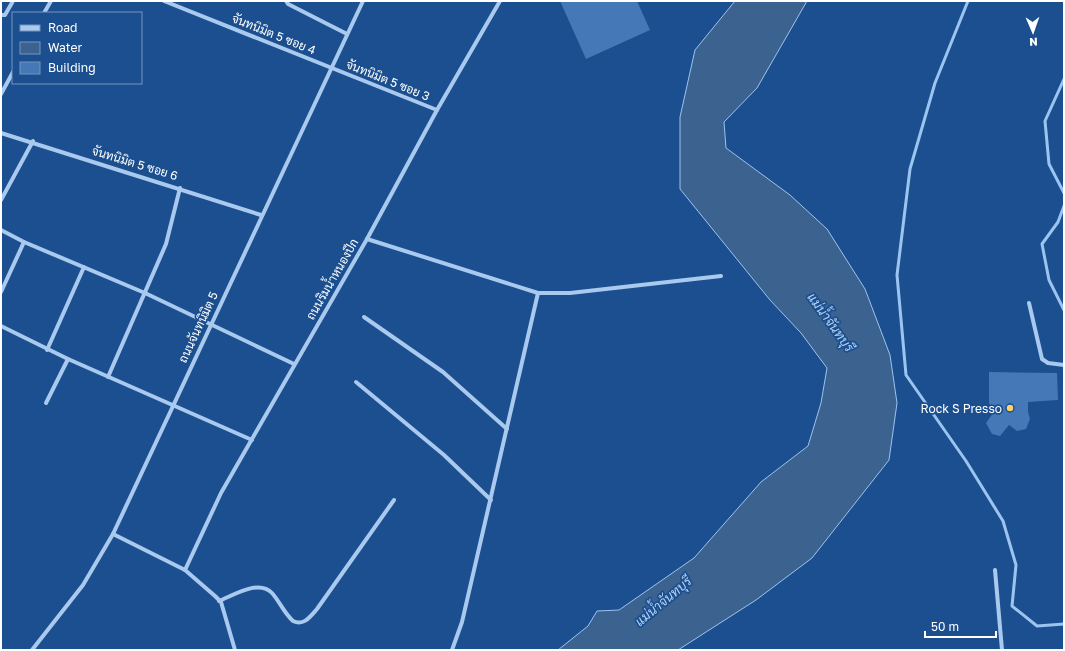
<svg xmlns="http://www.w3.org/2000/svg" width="1065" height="651" font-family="'Golos Text',Sarabun,sans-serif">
<rect width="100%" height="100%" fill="#1b4f8f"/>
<!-- water -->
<path fill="#3c6290" stroke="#9cc4f0" d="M735,1H807L757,88L724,122L726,148L790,195L827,229L865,289L890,355L897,403L889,460L812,558L756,600L678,650H558L588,626L597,611L619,610L694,558L761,482L808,446L821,403L827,368L801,333L770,300L680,189V117L695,50Z"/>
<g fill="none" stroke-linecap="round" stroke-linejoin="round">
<!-- stream -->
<g stroke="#9cc4f0" stroke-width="3">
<path d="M968,1L935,83L910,169L897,275L906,375L966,461L1003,521L1016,565L1012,606L1037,626L1064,624"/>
<path d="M1064,79L1045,121L1049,164L1064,193"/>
<path d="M1064,206L1058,222L1042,244L1049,280L1064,310"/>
</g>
</g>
<!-- building -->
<g fill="#4478b7">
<path d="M560,1H637L650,30L586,59Z"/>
<path d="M989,372L1057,373L1058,400L1028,402V412L1030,419L1026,429L1017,431L1009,425L1000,436L992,434L986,423L993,413L989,403Z"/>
</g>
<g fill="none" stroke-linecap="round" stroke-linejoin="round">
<!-- minor -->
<g stroke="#a9c9ee" stroke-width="4">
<path d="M164,1L437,110"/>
<path d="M286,1L288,4L347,34"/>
<path d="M44,13L51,1"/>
<path d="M1,15H5L13,1"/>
<path d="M1,94L13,72"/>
<path d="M1,133L261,215"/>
<path d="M1,200L33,141"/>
<path d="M1,230L24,242L145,293L294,364"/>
<path d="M367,239L538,293H570L721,276"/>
<path d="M1,292L24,242"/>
<path d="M1029,303L1042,359L1048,363L1064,365"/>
<path d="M364,317L443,372L507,429"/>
<path d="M1,326L68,359L252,440"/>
<path d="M47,350L84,267"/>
<path d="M108,377L166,244L180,188"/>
<path d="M356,382L444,455L491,500"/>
<path d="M46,403L68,359"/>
<path d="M113,534L185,570L215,596L221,602L235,650"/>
<path d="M185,570L221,493L367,239L437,110L500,1"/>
<path d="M995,570L1002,650"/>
<path d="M219,601C234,595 259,579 272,593C280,602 284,613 293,621C304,626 310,617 317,609L394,500"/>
<path d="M32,650L83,585L113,534L363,1"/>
<path d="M452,650L462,622L538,293"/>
</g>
</g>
<!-- markers -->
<circle fill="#ffd166" stroke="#1b4f8f" stroke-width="1.5" cx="1010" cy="408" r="4"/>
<g text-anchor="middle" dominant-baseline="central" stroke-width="3.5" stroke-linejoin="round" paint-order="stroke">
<!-- street labels -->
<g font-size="12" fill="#fff" stroke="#1b4f8f">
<text transform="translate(274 34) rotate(22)">จันทนิมิต 5 ซอย 4</text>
<text transform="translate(388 80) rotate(22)">จันทนิมิต 5 ซอย 3</text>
<text transform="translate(135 163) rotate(17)">จันทนิมิต 5 ซอย 6</text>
<text transform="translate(332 279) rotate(-60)">ถนนริมน้ำหนองปึก</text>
<text transform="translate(198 327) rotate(-65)">ถนนจันทนิมิต 5</text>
</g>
<!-- poi labels -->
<g font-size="12" fill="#fff" stroke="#1b4f8f" text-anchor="end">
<text x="1002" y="408">Rock S Presso</text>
</g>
<!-- water labels -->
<g font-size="13" font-style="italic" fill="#b5d3f5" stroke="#1b4f8f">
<text transform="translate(831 322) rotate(54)">แม่น้ำจันทบุรี</text>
<text transform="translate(663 601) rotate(-40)">แม่น้ำจันทบุรี</text>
</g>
</g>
<!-- border -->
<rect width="1065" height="651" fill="none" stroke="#ffffff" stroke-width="4"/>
<!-- legend -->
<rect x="12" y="12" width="130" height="72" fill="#1b4f8f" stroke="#7695bc"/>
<rect x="20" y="25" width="20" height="6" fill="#a9c9ee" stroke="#7695bc"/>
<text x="48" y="32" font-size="12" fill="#ffffff">Road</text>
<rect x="20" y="42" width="20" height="12" fill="#3c6290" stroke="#7695bc"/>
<text x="48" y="52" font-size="12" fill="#ffffff">Water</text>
<rect x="20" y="62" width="20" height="12" fill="#4478b7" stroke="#7695bc"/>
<text x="48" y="72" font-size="12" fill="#ffffff">Building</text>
<!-- north arrow -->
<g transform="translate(1033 32) rotate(178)" stroke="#1b4f8f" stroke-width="3" paint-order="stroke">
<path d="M0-3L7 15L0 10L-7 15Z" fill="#ffffff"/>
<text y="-6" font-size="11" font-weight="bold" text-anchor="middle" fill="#ffffff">N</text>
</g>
<!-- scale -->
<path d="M925 631v6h71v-6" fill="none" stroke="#ffffff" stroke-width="2"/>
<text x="931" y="631" font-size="12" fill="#ffffff" stroke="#1b4f8f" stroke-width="3" paint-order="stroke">50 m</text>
</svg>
